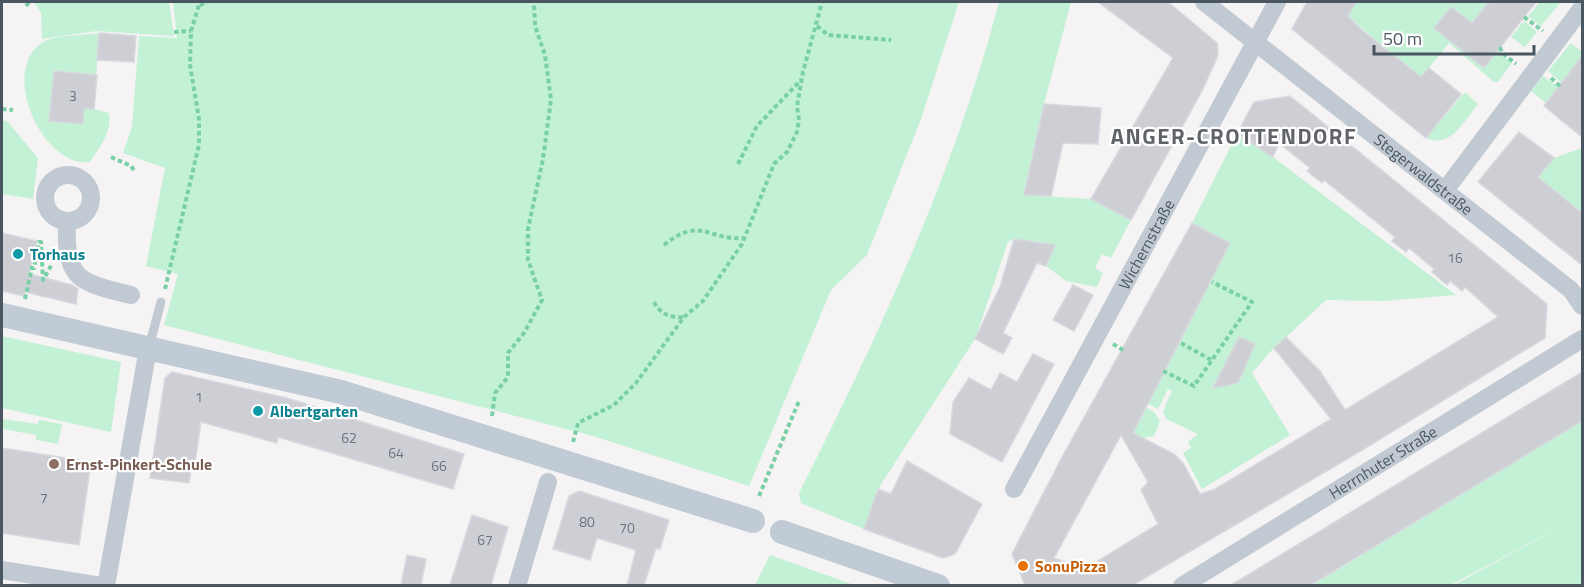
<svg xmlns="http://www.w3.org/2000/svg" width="1584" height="587" font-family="'Titillium Web',sans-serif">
<rect width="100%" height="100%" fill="#f5f3f3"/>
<!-- green -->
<g fill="#c3f1d5">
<path d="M34,2H169L174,36L97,31L42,39L41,13Z"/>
<path d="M173,2H959L921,119L867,255L831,290L749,486L593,436L164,325L178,274L146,266L165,168L123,153L132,127L139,36L177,38Z"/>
<path d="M999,2H1071L1044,104L1025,195L1091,199L1131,220L1111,258L1102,254L1095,268L1103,273L1097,287L1066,281L1046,266L1054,245L1014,239L1008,242L975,339L878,489L864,529L801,503L799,493C878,337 955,171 999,2Z"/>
<path d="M1356,2H1489L1472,23L1451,7L1434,28L1484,67L1497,52L1512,63L1498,82H1494L1449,43L1420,79L1348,16Z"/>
<path d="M1540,2H1561L1541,26L1528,16Z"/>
<path d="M1524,21L1537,32L1525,47L1511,37Z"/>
<path d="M99,33L94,109L109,113C112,132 100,147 90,162C45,169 0,75 40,44C54,34 82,36 99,33Z"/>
<path d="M1571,43L1582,52V56L1562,83L1548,71Z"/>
<path d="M1543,76L1558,87L1546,103L1531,91Z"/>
<path d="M1465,92L1478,104C1464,121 1451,149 1426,138Z"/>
<path d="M2,120L7,121L38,158L33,199L2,194Z"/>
<path d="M1237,134L1273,157L1456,295L1382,301L1326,300L1269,353L1252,373L1290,435L1202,489L1183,453L1191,448L1188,442L1198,434L1166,419L1163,411L1172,391L1168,389L1158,409L1145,402L1157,383L1230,244L1192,223Z"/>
<path d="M1582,148V213L1538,177L1554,158Z"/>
<path d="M2,336L121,362L111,432L2,408Z"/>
<path d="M1147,408L1154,412L1160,421L1154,436L1142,438L1125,428L1132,417L1140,421Z"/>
<path d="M2,419L38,424L39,420L62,424L58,444L36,440V435L2,429Z"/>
<path d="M1582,421V582L1576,586L1454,585L1569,522L1451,585L1311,586Z"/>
<path d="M770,555L854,585H755Z"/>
</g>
<!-- building -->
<g fill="#cdcfd5" stroke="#d7d9de" stroke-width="1.5" fill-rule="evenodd">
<path d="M1098,2H1168L1217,43L1218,55L1203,89L1131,220L1091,199L1173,58Z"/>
<path d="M1307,2H1356L1348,16L1362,30L1421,77L1429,68L1461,94L1426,138L1292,29Z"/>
<path d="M1489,2H1536L1484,68L1434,28L1451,7L1472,23Z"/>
<path d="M99,33L136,36L134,62L97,60Z"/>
<path d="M1582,56V137L1544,106Z"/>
<path d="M54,71L97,75L94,109L84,108L83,124L49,121Z"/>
<path d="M1290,96L1547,304L1545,338L1359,452L1133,585H1025L1012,554L1061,459L1192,223L1230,243L1133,433L1174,454L1183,463L1200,494L1215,489L1331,419L1274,348L1286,337L1320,371L1345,410L1498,317L1465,287L1462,291L1450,281L1447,285L1432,272L1434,269L1409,248L1406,252L1392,241L1395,237L1324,180L1322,183L1307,171L1310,168L1279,143L1273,157L1237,134L1254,102ZM1121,435L1148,482L1141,490L1158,524L1085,569L1054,558Z"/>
<path d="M1044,104L1101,108L1098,144L1063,143L1051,196L1024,195Z"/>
<path d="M1519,132L1554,158L1538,177L1582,213V265L1478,182Z"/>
<path d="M2,233L37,241L29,274L72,285L78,289L76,304L25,292L24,296L2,291Z"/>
<path d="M1014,239L1055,245L1046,266L1037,263L1003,333L1012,338L1003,354L975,339L1000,287Z"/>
<path d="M1073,285L1093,295L1074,331L1053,320Z"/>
<path d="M1239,337L1255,344L1238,383L1213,388Z"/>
<path d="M1033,354L1054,364L1002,462L950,434L953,402L969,378L991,390L1000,373L1017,382Z"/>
<path d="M172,372L287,398L464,454L453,489L278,437L277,443L201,422L195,463L192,462L189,483L150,478L165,378Z"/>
<path d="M1582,372V421L1311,585H1231Z"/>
<path d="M2,448L91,462L79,545L2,533Z"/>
<path d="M907,461L982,504L955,554L943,558L864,529L878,489L891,494Z"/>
<path d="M579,491L669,520L660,549L656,548L644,585H627L636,550L597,538L590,560L553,549L569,496Z"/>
<path d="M472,515L508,527L491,585H450Z"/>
<path d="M407,555L426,559L421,585H401Z"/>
</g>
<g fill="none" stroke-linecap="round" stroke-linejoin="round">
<!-- path -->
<g stroke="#7ad0a6" stroke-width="4" stroke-dasharray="4.5 3" stroke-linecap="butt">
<path d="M200,5L208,2"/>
<path d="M26,6L29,2"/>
<path d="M1524,17L1543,31"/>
<path d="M817,26L828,35L891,40"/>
<path d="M174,32L191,31"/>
<path d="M1500,47L1502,53L1516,64"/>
<path d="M1551,78L1560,86"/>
<path d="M2,109L13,110"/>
<path d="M111,157L131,166L135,172"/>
<path d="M738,164L757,126L801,80"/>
<path d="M664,245C701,215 708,241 744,238"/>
<path d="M30,268H34L39,242H41L43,280L52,264"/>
<path d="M165,289L199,145V119L190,65L191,31L200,2"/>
<path d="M25,299L32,268"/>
<path d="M654,302C660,314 671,318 683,317"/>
<path d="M1181,343L1213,361"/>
<path d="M1113,344L1123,350"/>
<path d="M1163,371L1194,386L1252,302L1212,282"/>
<path d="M492,416L495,393L508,377V353L524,333L542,300L528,260V229L543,159L551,100L545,55L535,26L534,2"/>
<path d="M573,442L578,423L614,405L636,383L684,317L703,301L742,244L774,164L787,152L797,132L799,120L797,106L803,72L822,2"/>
<path d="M759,496L799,401"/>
</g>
<!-- lane -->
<path stroke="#c1cad2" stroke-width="9" d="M149,347L161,302"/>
<!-- street -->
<g stroke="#c1cad2" stroke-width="18">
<path id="s1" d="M1204,2L1571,290L1582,306"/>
<circle cx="68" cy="198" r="23"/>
<path d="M1446,189L1582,8"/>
<path d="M67,221C65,280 78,282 131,295"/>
<path id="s2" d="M1014,489L1277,2"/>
<path d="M2,570L101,586"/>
<path d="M106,586L146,360"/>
<path d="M517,586L548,482"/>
<path id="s3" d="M1182,586L1582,339"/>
</g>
<!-- secondary -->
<g stroke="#c1cbd6" stroke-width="24">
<path d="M2,315L341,392L753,521"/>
<path d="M782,532L938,586"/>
</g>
</g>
<!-- markers -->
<g fill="#0f9aa8" stroke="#fff" stroke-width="2">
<circle cx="18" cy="254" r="6"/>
<circle cx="258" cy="411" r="6"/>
</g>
<circle fill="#8d6e63" stroke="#fff" stroke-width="2" cx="54" cy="464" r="6"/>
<circle fill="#e8710a" stroke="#fff" stroke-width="2" cx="1023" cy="566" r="6"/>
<g text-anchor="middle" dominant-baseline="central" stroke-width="4.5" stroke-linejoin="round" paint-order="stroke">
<!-- number labels -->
<g font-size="14" fill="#6b747e">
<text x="73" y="95">3</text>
<text x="1455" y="257">16</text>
<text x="199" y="396">1</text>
<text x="349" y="437">62</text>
<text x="396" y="452">64</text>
<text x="439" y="465">66</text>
<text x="44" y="497">7</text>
<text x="587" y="521">80</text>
<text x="627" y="527">70</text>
<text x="485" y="539">67</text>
</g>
<!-- street labels -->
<g font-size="16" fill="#4a5661" stroke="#fff">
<text stroke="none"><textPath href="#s1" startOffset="279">Stegerwaldstraße</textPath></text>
<text stroke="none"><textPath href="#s2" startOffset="278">Wichernstraße</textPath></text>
<text stroke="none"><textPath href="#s3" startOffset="236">Herrnhuter Straße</textPath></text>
</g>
<!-- culture labels -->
<g font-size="16" font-weight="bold" fill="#0d838f" stroke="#fff" text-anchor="start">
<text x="30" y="254">Torhaus</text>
<text x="270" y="411">Albertgarten</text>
</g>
<!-- education labels -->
<g font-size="16" font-weight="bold" fill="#785e54" stroke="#fff" text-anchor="start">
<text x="66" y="464">Ernst-Pinkert-Schule</text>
</g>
<!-- food labels -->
<g font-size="16" font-weight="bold" fill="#c56008" stroke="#fff" text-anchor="start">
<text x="1035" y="566">SonuPizza</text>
</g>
<!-- district labels -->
<g font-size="22" font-weight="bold" letter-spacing="1.5" fill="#5f6368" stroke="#fff">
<text x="1234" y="136">ANGER-CROTTENDORF</text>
</g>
</g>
<!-- border -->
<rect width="1584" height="587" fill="none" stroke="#4a5661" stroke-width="6"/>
<!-- scale -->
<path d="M1374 45v9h160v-9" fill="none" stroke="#4a5661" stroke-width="3"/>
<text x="1383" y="45" font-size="18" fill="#4a5661" stroke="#ffffff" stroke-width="4.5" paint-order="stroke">50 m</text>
</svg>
